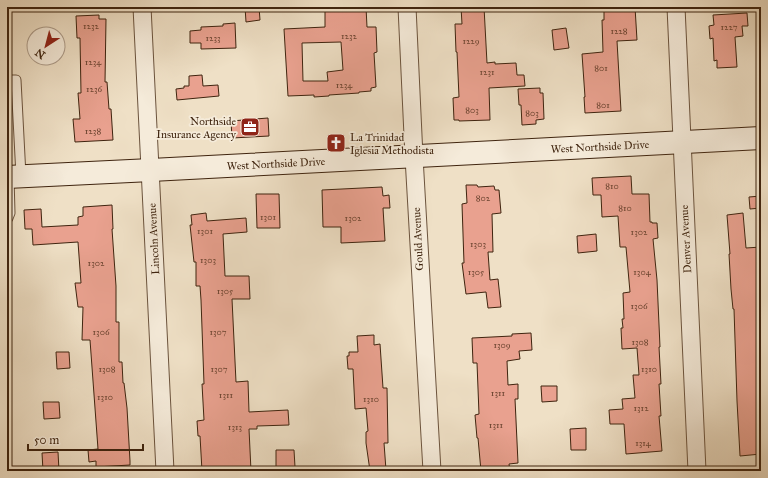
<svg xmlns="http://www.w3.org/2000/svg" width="768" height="478" font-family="'IM FELL Great Primer',serif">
<rect width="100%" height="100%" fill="#efe0c6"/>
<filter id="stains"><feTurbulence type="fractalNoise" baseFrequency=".005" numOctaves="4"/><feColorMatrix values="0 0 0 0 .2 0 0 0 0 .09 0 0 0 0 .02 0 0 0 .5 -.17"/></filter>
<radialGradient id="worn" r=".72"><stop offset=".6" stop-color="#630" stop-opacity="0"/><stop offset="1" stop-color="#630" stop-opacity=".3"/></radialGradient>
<!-- building -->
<g fill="#e9a18f" stroke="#3f240f" fill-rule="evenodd">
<path d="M245,7H259L260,20L246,22Z"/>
<path d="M325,7H366L367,27H376L377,52L374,53L376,87L371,88V91L359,92V93L329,95V96L314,97V95L288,96L284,29L325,27ZM341,42L343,70L327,72L328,81H303L302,43Z"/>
<path d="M461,7H484L487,63L495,62V64L516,63L517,75H524L525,86L489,88L490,120L459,121V120H454L453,98L459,97L457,52H456L455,24H462Z"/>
<path d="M604,7H635L637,40L617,41L621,111L585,113L584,97H585L582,54L603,52L602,20H604Z"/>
<path d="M747,13L748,26H742L743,36L735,37L737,67L717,68V60L714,61L713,38L710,39L709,26L714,25L713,15Z"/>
<path d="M99,15V19H106L105,82H107L109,109H111L113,140L75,142L73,119H80L78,93H81L80,38H77L76,16Z"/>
<path d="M235,23L236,48L201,49V43H190V31L201,30V27L223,26V24Z"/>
<path d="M566,28L569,48L554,50L552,30Z"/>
<path d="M202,75L203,86L218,85L219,96L177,100L176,89L184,88V86H189V76Z"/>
<path d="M540,88V93H543L544,119L536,120V124L522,125L521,105H519L518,89Z"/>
<path d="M268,118L269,136L232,138L231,121Z"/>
<path d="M631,176L632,194H649L650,222H652V223H657L658,238L653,239L657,280L660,347H659L661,384H659L661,416H659L662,451L626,454L624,424H610L609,410L623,409L622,399L635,398L633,375H639L637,348L622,349L621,328H623L622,319H624L623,293L630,292L626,247H620L618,216L602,217L601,195H593L592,178Z"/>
<path d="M466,185H477L478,187L494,186L495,190H499L501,213L492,214L493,252H488L490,280L498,279L501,307L488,308L486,292L466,294L462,263H464L462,204L467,203Z"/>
<path d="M382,187L383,196L389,195L390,208H383L385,241L341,243V227H323L322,190Z"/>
<path d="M256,194H279L280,228H257Z"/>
<path d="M761,196V208L750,209L749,197Z"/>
<path d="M112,205L113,229H112L116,286V322H119V362H122L123,383H124L127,408L130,461V465L96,467V461L89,462L88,450L98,449L90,340H82L83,307H78L75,283H81L78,242L33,245L32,229H25L24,210L41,209L42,227L78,225V217L83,216V207Z"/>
<path d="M206,213L207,221L246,218L247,232L223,234L225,276H249L250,299H232L236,382L248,381L249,412L288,410L289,425L257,426V429H249L251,471H202L200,436H198L197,421L204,420L202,384H204L201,300L200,286H196V262H194L190,225H192L191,215Z"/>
<path d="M743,213L746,248L761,247V454L740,456L737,401L734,309H733L731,289L729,254H730L727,215Z"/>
<path d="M596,234L597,251L578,253L577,236Z"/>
<path d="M531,333L532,350L519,351L520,359L507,361L508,385L518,384V399H515L518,463L509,464L510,471H481L478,438H477L475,415L479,414L477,363H473L472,338L512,336V334Z"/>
<path d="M374,335V345L380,344L383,388H387L388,443H384L386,470L370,471L366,443V432L368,431L366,408L355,409L353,369H348L347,356H349V352H358L357,336Z"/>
<path d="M56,352H69L70,368L57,369Z"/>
<path d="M541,386H557V401L542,402Z"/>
<path d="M43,402H59L60,418L44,419Z"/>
<path d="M586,428V450H571L570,429Z"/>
<path d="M276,450H294L295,467H292V471H276Z"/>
<path d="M58,452L59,471H43L42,453Z"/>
</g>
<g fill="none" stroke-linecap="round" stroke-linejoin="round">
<!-- service casing -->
<g stroke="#6b533d" stroke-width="11">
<g id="service">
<path d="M7,80H16L21,176"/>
<path d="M7,219L8,218L10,213L9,177"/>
</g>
</g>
<!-- minor casing -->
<g stroke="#6b533d" stroke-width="19">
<g id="minor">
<path d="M142,7L165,471"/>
<path d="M407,7L414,157L432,471"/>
<path d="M676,7L697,471"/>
</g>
</g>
<!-- secondary casing -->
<g stroke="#3f240f" stroke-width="24">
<path id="secondary" d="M7,177L151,170L761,138"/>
</g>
<!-- service -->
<use href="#service" stroke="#f5ebda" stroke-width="9"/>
<!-- minor -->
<use href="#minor" stroke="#f5ebda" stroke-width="17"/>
<!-- secondary -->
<use href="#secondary" stroke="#f5ebda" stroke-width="22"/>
</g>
<!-- icons -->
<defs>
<g id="office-square" transform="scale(1)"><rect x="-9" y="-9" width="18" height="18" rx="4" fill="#8f2418" stroke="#f5ebda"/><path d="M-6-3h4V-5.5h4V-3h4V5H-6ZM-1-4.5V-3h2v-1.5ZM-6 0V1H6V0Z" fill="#fff"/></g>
<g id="church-square" transform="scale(1)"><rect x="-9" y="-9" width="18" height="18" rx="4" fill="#8f2418" stroke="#f5ebda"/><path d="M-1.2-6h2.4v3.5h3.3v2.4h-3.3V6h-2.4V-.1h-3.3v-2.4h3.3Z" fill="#fff"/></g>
</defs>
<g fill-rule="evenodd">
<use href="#office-square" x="250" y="127"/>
<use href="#church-square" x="336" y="143"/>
</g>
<g text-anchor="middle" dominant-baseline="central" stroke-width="3.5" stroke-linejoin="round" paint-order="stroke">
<!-- number labels -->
<g font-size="9" fill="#6a432f">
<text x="91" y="25">1232</text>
<text x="729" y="26">1227</text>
<text x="619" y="30">1228</text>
<text x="349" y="35">1232</text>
<text x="213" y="37">1233</text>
<text x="471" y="40">1229</text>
<text x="93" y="61">1234</text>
<text x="601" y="67">801</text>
<text x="487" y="71">1231</text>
<text x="344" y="84">1234</text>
<text x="94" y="88">1236</text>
<text x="603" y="104">801</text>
<text x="472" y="109">803</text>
<text x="532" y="112">803</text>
<text x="93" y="130">1238</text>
<text x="612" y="185">810</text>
<text x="483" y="197">802</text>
<text x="625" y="207">810</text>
<text x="268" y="216">1301</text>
<text x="353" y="217">1302</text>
<text x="205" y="230">1301</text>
<text x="639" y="231">1302</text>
<text x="478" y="243">1303</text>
<text x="208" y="259">1303</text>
<text x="96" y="262">1302</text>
<text x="476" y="271">1305</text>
<text x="642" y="271">1304</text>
<text x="225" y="290">1305</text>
<text x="639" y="305">1306</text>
<text x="101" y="331">1306</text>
<text x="218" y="331">1307</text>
<text x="640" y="341">1308</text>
<text x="502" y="344">1309</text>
<text x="107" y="368">1308</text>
<text x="219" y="368">1307</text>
<text x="649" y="368">1310</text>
<text x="498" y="392">1311</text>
<text x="226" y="394">1311</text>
<text x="105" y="396">1310</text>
<text x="371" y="398">1310</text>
<text x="641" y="407">1312</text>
<text x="496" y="424">1311</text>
<text x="235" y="426">1313</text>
<text x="643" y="442">1314</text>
</g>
<!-- poi labels -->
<g font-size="11" fill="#3f240f" stroke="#f5ebda" text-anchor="end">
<text x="236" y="121">Northside<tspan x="236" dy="13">Insurance Agency</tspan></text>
<text x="350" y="137" text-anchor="start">La Trinidad<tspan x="350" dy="13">Iglesia Methodista</tspan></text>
</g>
<!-- street labels -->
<g font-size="11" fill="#3f240f" stroke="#f5ebda">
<text transform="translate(600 147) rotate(-3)">West Northside Drive</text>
<text transform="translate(276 164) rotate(-3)">West Northside Drive</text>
<text transform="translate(154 239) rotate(-93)">Lincoln Avenue</text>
<text transform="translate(418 239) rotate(-93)">Gould Avenue</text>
<text transform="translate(686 239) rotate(-93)">Denver Avenue</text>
</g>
</g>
<!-- margin -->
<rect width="768" height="478" fill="none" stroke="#efe0c6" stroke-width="24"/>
<rect x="8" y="8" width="752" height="462" fill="none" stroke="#3f240f" stroke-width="2"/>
<rect x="12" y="12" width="744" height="454" fill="none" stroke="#3f240f"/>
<!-- north arrow -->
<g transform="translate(46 46) rotate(216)"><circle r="19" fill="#f5ebda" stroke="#ac9b89"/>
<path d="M0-3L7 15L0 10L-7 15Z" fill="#8f2418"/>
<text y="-6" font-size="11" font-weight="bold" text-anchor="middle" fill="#3f240f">N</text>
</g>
<!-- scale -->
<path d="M28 444v6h115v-6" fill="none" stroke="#3f240f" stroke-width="2"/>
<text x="34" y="444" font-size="12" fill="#3f240f" stroke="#f5ebda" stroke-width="3" paint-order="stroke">50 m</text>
<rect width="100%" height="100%" filter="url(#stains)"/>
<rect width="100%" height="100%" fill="url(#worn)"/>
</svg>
